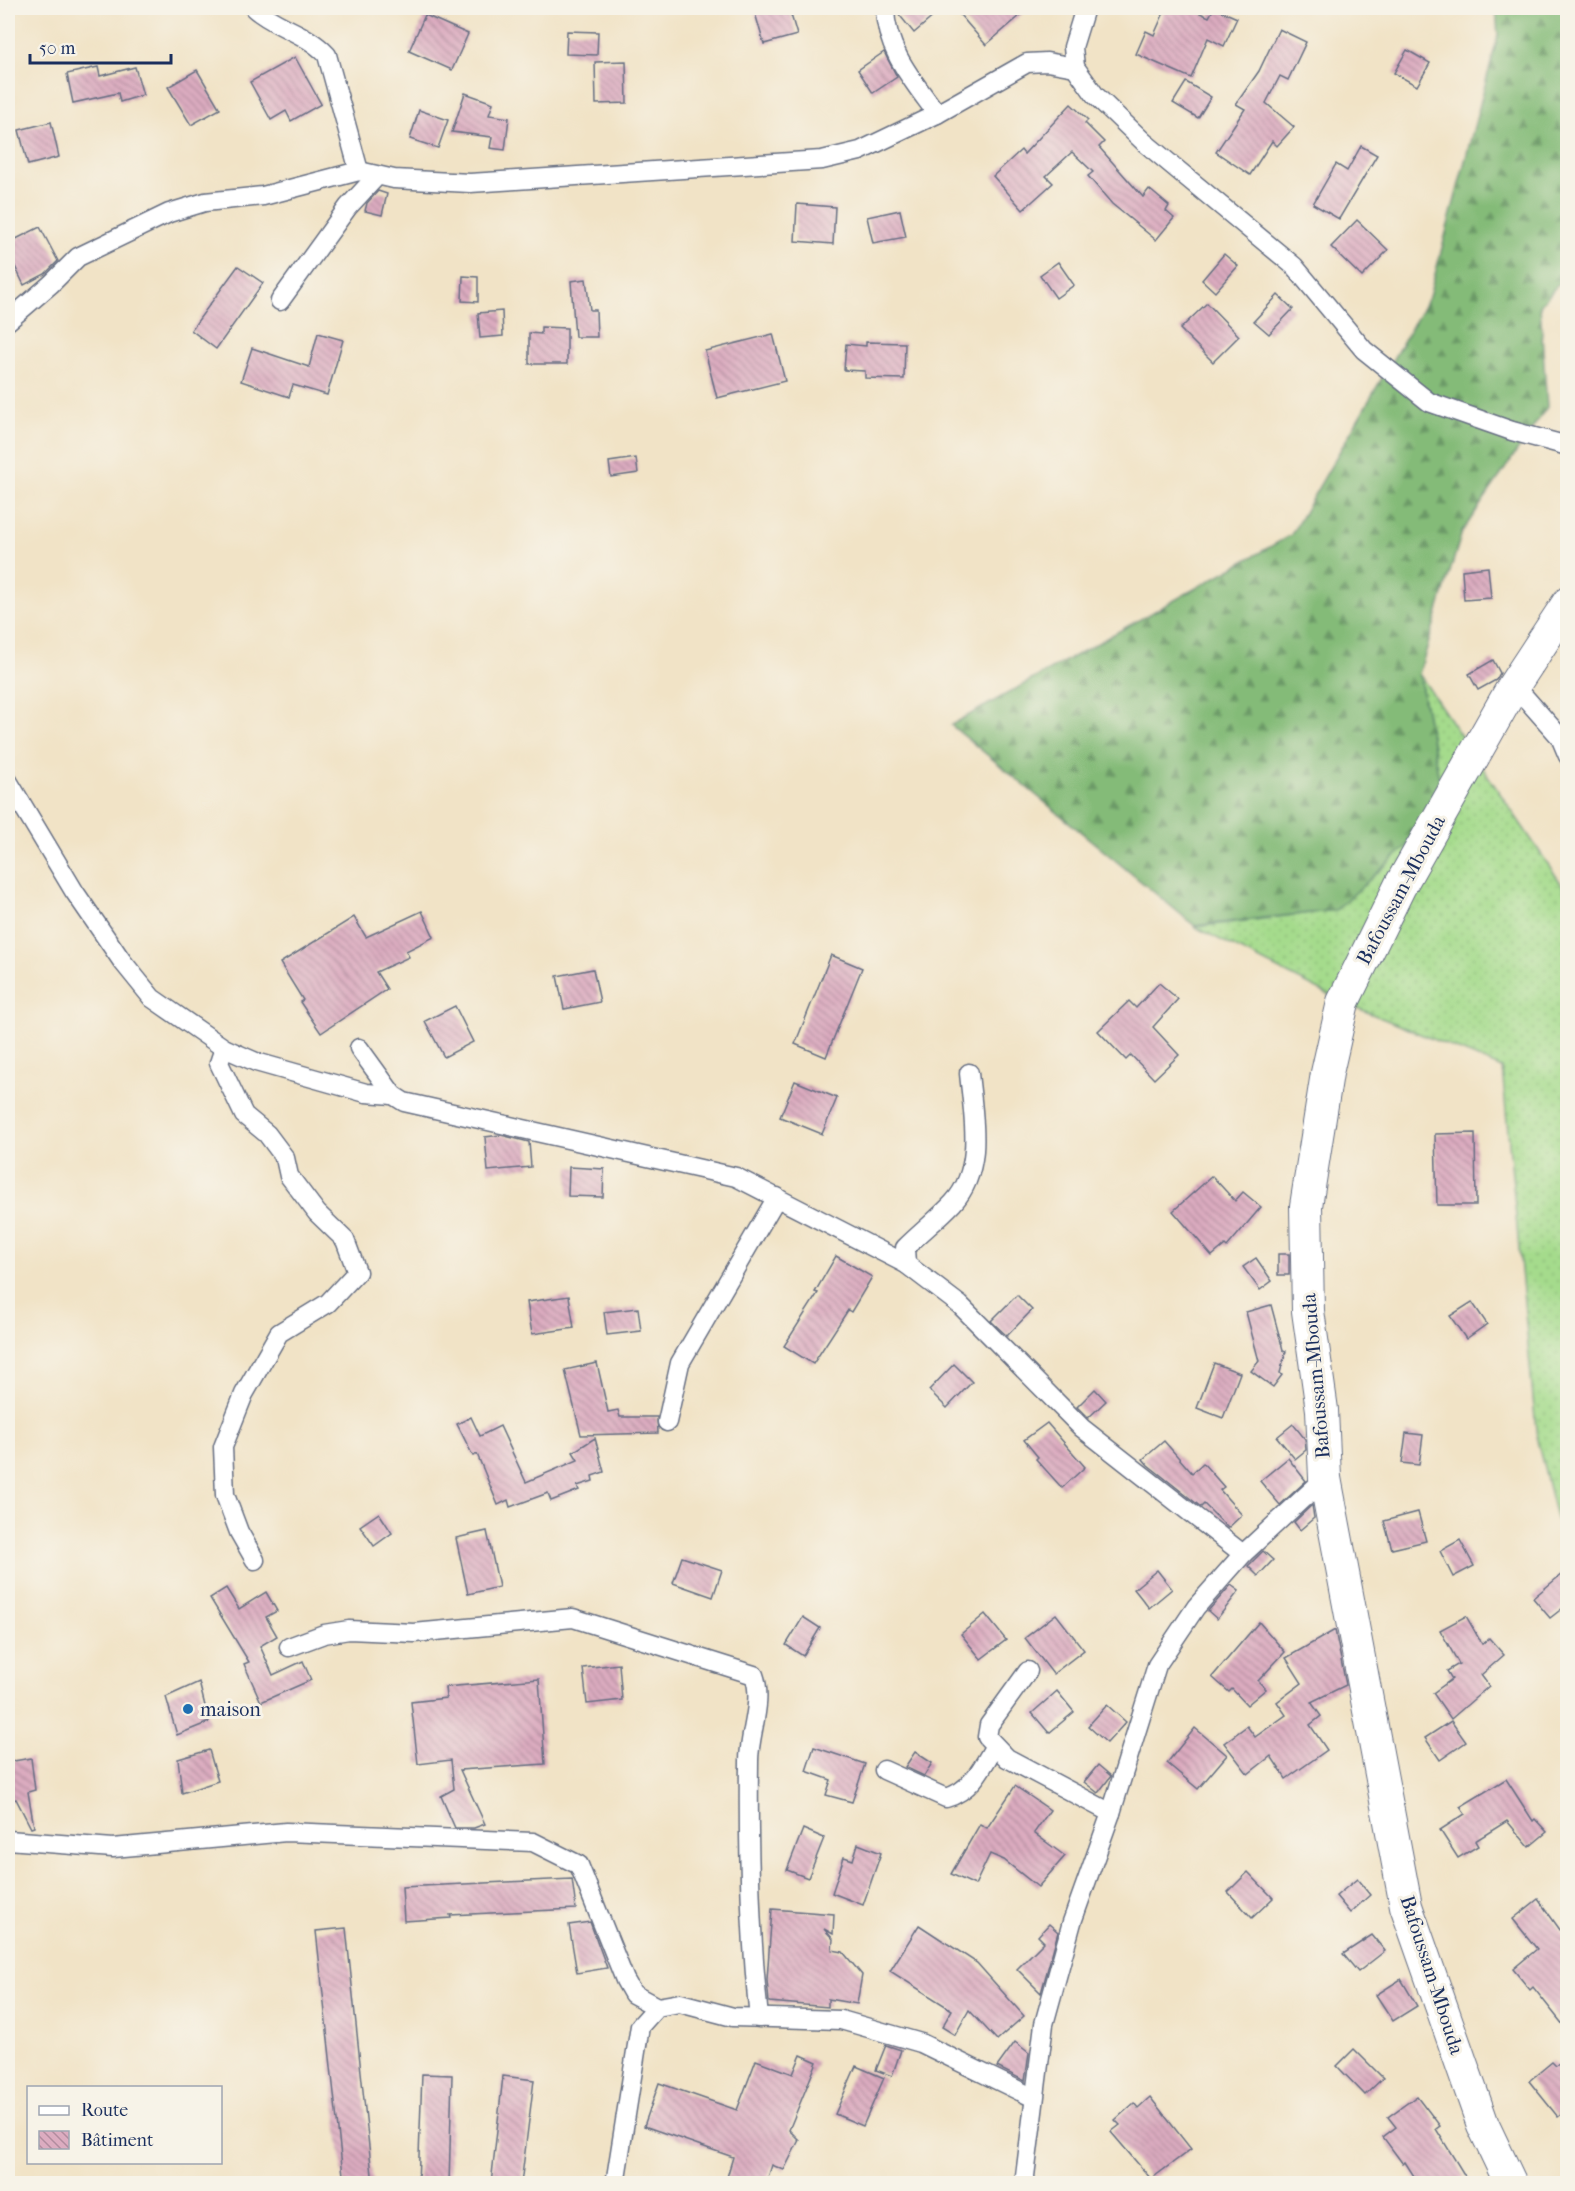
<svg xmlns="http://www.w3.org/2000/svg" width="1575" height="2191" font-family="'IM FELL French Canon',serif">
<defs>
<pattern id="grass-dots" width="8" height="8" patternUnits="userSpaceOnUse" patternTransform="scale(1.5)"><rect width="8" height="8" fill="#a5db8c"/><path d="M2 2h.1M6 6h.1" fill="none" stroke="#8dbc7b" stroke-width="1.8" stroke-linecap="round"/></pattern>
<pattern id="forest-firs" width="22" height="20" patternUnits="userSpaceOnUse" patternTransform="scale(1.5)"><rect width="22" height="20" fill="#84bb78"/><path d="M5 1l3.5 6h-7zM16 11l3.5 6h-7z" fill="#6b9866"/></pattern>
<pattern id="building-back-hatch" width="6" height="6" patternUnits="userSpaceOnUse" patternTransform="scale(1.5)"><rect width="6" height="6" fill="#dcacc0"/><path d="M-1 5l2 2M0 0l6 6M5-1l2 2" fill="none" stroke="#b28c9f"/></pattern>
</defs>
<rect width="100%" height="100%" fill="#f7f3e8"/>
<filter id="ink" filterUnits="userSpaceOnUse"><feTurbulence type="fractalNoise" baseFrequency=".0167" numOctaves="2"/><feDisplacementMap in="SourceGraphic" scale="12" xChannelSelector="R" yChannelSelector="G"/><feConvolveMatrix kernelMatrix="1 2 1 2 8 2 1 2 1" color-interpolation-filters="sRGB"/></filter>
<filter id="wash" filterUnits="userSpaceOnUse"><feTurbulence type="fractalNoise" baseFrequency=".008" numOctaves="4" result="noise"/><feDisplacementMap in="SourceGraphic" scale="24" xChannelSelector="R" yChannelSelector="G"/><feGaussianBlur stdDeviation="1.35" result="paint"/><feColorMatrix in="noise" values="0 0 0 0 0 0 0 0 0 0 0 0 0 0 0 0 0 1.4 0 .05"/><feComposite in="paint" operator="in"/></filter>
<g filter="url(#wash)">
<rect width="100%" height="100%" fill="#f1e3c6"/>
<!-- grass -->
<path fill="url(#grass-dots)" stroke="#608575" stroke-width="1.5" d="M1419,674L1567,892V1562L1537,1440L1502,1068L1343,1002L1195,927L1336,910L1442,795Z"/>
<!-- forest -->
<path fill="url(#forest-firs)" stroke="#50756b" stroke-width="1.5" d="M1496,8H1567V273L1540,306L1547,407L1462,532L1419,674L1442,795L1406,847L1336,910L1195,926L951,725L1291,535L1429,297L1498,36Z"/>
<g id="blocks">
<!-- building -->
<g fill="url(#building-back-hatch)">
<path d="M777,8H789L797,35L764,44L755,13Z"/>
<path d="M896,8H943L914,33L897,12Z"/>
<path d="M954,8H1029L986,45Z"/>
<path d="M1166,8H1189L1209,17L1214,8L1237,18L1224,46L1208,38L1191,78L1136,54L1146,31L1154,35Z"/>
<path d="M425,15L468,34L452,70L409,51Z"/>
<path d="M1279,29L1306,42L1288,80L1280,76L1266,103L1294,127L1277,146L1272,141L1250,175L1216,152L1245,109L1236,104L1259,71Z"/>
<path d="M567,31L598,32L597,55L566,54Z"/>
<path d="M1407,50L1430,63L1417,86L1394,73Z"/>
<path d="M884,52L897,77L873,93L858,70Z"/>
<path d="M295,57L321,104L291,121L286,111L271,120L250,82Z"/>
<path d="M626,61L627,103L596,104L595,62Z"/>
<path d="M98,67L100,76L135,67L143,95L120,102L118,93L73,103L67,74Z"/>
<path d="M197,70L220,109L191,125L168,87Z"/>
<path d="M1186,82L1211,97L1198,118L1173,103Z"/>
<path d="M465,93L493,103L489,115L509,118L505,150L490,148L492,137L452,132Z"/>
<path d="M1071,104L1088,120L1085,123L1104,142L1099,147L1143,197L1149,189L1169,206L1166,211L1174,218L1156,240L1112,204L1088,176L1093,172L1072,152L1046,176L1053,183L1023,210L993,176L1021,150L1024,154Z"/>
<path d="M419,110L448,120L438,148L410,139Z"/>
<path d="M51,122L59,157L28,165L19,130Z"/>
<path d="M1361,146L1377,155L1339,219L1313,204L1336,164L1347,171Z"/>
<path d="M378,191L387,194L382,215L365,211L367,203Z"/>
<path d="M797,204L835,207L833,244L795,241Z"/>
<path d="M900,210L906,237L873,243L867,217Z"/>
<path d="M1357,220L1388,250L1362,277L1331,247Z"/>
<path d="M40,227L58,261L45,274L24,285L8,252V243Z"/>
<path d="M1224,254L1238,266L1215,292L1202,280Z"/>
<path d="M1058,262L1074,285L1056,298L1040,275Z"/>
<path d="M238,266L263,283L216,349L191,330Z"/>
<path d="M463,276L478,277V302L462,301Z"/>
<path d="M586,279L590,310H596L597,337H575L571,281Z"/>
<path d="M1278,295L1293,309L1269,334L1254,321Z"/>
<path d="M1207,303L1239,336L1213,362L1180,329Z"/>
<path d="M502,311L503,336L480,338L478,313Z"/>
<path d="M541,327L567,328V364H529V333L541,334Z"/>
<path d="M318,333L343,340L327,395L293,385L289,397L241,381L252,348L309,367Z"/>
<path d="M773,334L785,381L717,398L705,351Z"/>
<path d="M866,342L905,343L904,379L865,378V371L844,370L846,344L866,346Z"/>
<path d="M636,458L638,473L611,477L609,462Z"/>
<path d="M1488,567L1491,598L1464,600L1462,570Z"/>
<path d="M1493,660L1500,673L1496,680L1478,690L1469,674Z"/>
<path d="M422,911L434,937L406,951L409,957L376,972L387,989L321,1033L300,1002L303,1000L280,963L354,917L366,937Z"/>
<path d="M831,955L862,968L826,1057L795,1044Z"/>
<path d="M593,969L600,1002L564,1009L557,976Z"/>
<path d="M1159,983L1178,999L1153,1027L1179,1055L1154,1079L1131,1055L1126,1060L1098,1031L1129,1001L1136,1008Z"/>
<path d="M455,1006L473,1042L444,1057L425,1021Z"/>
<path d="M795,1081L837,1098L822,1134L780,1117Z"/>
<path d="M1475,1133L1476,1205H1437L1435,1134Z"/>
<path d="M501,1135L529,1142L531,1167L488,1171L485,1137Z"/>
<path d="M569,1167L604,1169L603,1197L568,1196Z"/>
<path d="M1212,1176L1235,1201L1243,1192L1261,1207L1227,1247L1225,1245L1212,1256L1173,1211Z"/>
<rect x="1278" y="1254" width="11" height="21"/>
<path d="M836,1256L872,1277L851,1312L848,1310L813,1364L784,1346L818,1293L815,1292Z"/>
<path d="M1256,1258L1272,1281L1260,1290L1243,1267Z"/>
<path d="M1017,1295L1032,1310L1007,1336L991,1321Z"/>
<path d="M569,1296L574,1328L532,1334L527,1302Z"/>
<path d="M1472,1302L1487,1324L1466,1339L1450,1316Z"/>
<path d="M1271,1305L1283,1350L1286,1351L1280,1373L1282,1375L1273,1387L1251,1371L1259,1361L1246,1312Z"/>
<path d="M638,1308L641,1331L607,1335L604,1312Z"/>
<path d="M597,1363L608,1412L618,1410L620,1417H657L658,1433L581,1435L565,1370Z"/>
<path d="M1214,1363L1240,1373L1223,1418L1197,1408Z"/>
<path d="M954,1364L972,1382L947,1408L929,1390Z"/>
<path d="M1095,1389L1106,1401L1088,1418L1077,1407Z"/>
<path d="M471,1417L480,1436L500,1426L526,1482L578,1460L573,1452L595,1438L604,1472L592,1476L593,1481L577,1486L579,1490L551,1501L548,1493L510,1507L508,1500L498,1505L477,1454L473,1456L457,1424Z"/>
<path d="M1047,1423L1085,1467L1062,1488L1036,1459L1038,1457L1024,1440Z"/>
<path d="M1293,1424L1305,1439L1306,1450L1295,1459L1277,1437Z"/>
<path d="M1406,1433L1423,1435L1419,1465L1402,1463Z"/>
<path d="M1164,1441L1192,1473L1203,1463L1224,1487L1220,1490L1242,1515L1228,1528L1204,1504L1201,1507L1148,1465L1143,1459Z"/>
<path d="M1288,1458L1306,1481L1280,1505L1260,1481Z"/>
<path d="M1312,1505L1314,1518L1300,1530L1294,1522Z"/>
<path d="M1418,1512L1426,1541L1392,1549L1384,1521Z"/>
<path d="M379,1513L392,1533L374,1546L360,1526Z"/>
<path d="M487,1531L499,1587L468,1594L456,1538Z"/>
<path d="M1460,1540L1474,1566L1453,1577L1440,1551Z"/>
<path d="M1263,1551L1273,1560L1258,1576L1248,1566Z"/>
<path d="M682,1557L722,1570L713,1597L673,1583Z"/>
<path d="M1568,1569V1604L1550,1618L1533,1598Z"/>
<path d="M1157,1570L1172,1589L1149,1608L1134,1589Z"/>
<path d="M1231,1585L1239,1591L1217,1619L1208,1611Z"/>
<path d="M226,1588L239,1609L266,1592L277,1611L266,1617L277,1636L260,1646L273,1675L303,1661L311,1680L261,1702L244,1664L249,1662L210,1598Z"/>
<path d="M985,1614L1006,1640L981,1659L961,1634Z"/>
<path d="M1056,1614L1084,1650L1053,1674L1025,1638Z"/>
<path d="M1466,1616L1482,1644L1489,1638L1504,1655L1481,1675L1489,1686L1451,1719L1433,1693L1452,1679L1447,1671L1459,1664L1440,1630Z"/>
<path d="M803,1617L820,1628L803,1656L786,1645Z"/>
<path d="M1259,1622L1285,1652L1258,1681L1266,1689L1247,1705L1232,1689L1229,1692L1212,1677Z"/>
<path d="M1335,1630L1346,1685L1311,1702L1321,1716L1310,1725L1327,1750L1286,1779L1271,1756L1248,1774L1224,1743L1247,1726L1255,1737L1286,1715L1277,1702L1302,1683L1286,1658Z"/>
<path d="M619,1664L622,1700L587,1704L583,1668Z"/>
<path d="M539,1679L545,1764L460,1770L485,1824L474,1828H455L441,1796L454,1789L451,1760L418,1764L411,1702L446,1698L445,1687Z"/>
<path d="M199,1682L209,1722L177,1735L166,1697Z"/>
<path d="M1057,1691L1074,1712L1049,1733L1032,1713Z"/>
<path d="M1107,1705L1126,1722L1107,1743L1088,1726Z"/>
<path d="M1451,1721L1466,1742L1440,1760L1425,1738Z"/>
<path d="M1195,1728L1227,1755L1198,1789L1167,1763Z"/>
<path d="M814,1747L865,1764L852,1802L826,1795L831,1780L806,1771Z"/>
<path d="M209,1750L218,1781L182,1793L178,1759Z"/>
<path d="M915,1752L932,1763L924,1776L905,1767Z"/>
<path d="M31,1758L35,1790L28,1792L34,1827L31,1828L16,1799L8,1802V1762Z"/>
<path d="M1098,1765L1111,1776L1098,1793L1084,1782Z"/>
<path d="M1506,1779L1533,1821L1535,1819L1547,1832L1529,1847L1507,1821L1475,1841L1478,1846L1458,1858L1440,1830L1465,1814L1460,1807Z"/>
<path d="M1015,1786L1050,1810L1034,1833L1065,1856L1038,1887L1004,1860L990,1854L975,1885L951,1874L980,1824L987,1828Z"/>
<path d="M803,1829L824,1838L808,1878L787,1870Z"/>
<path d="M858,1844L881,1853L863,1905L832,1893L844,1857L853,1860Z"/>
<path d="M1248,1872L1273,1898L1252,1918L1228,1892Z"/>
<path d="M572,1879L576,1909L450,1915L451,1918L404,1921L402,1887Z"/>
<path d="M1357,1879L1370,1895L1350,1913L1336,1896Z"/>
<path d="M1538,1899L1568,1941V2031L1533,1987L1530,1990L1513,1969L1537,1949L1513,1919Z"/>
<path d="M772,1909L834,1914L833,1934L824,1929L833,1939L832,1950L843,1952L862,1975L857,2004L828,1999V2007L769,2002L767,1980Z"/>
<path d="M590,1922L607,1968L577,1973L569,1925Z"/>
<path d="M1049,1924L1058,1932L1041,1993L1017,1969L1044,1942L1038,1936Z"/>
<path d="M919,1925L977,1963L1024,2016L997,2040L969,2010L955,2035L942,2027L952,2010L890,1971Z"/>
<path d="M346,1928L361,2072L373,2184H344L316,1931Z"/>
<path d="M1372,1935L1385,1951L1358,1972L1343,1954Z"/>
<path d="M1401,1979L1417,2006L1393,2021L1376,1995Z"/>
<path d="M1015,2042L1029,2053L1025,2081L997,2067Z"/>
<path d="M886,2045L901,2050L892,2076L876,2070Z"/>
<path d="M1354,2049L1383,2078L1365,2095L1337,2066Z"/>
<path d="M801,2055L817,2062L789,2130L799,2140L784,2170L772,2165L766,2184H725L733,2157L644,2126L659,2083L737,2110L756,2060L793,2074Z"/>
<path d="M1568,2057V2109L1558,2117L1529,2081L1552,2062L1556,2066Z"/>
<path d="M856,2066L884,2078L863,2126L835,2114Z"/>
<path d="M422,2074L452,2075L449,2184H418Z"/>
<path d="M503,2076L534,2080L521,2184H491Z"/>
<path d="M1417,2096L1440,2126L1436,2129L1465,2176L1453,2184H1419L1405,2162L1403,2164L1383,2137L1396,2127L1388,2117Z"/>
<path d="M1150,2097L1191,2149L1151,2179L1111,2132L1120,2125L1115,2120L1134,2103L1138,2108Z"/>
</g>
</g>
</g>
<g filter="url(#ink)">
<use href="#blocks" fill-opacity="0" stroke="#666e82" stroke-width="1.5"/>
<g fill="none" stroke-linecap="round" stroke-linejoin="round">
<!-- street casing -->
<g stroke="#666e82" stroke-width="21">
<g id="street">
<path d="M254,8C276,28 306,32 327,55L359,171"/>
<path d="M885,8C885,49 914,82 937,114"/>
<path d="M1085,8L1073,47L1075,67L1095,95L1144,142L1294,266L1364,350L1429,402L1512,431L1568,446"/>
<path d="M280,301L348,207L376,177"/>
<path d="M8,321L51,284L78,257L169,213L205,202L263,196L359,171L394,179L470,183L822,160L860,151L937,114L1027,63L1047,62L1075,67"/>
<path d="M1514,685L1560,737L1568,756"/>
<path d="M8,781L74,891L122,961L152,998L224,1048L256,1062L366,1093L393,1095"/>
<path d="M224,1048L219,1063L244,1115L267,1134L285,1158L289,1176L317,1213L345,1240L357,1272L328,1303L279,1333L244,1394L223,1447L225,1495L239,1532L255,1560"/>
<path d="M359,1048L393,1095L404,1102L736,1177L906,1264L960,1305L1082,1428L1243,1554"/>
<path d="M906,1264L905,1248C920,1233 938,1219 953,1203C985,1168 973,1116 969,1073"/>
<path d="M667,1422L680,1363L777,1197"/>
<path d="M289,1647L324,1634L349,1630L414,1633L573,1618L754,1675C764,1702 749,1733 749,1761C748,1847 750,1933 759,2018"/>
<path d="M1028,1671L989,1725L987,1737L1007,1758L1111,1813"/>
<path d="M884,1770L946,1798C971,1791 982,1768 994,1747"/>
<path d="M8,1840L113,1848L286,1832L533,1842L579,1865L625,1980L633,1994L657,2007"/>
<path d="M615,2184L640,2026L657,2007L680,2003L733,2017L841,2020L921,2043L1034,2098"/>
<path d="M1024,2184L1044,2024L1072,1922L1111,1813L1157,1665L1196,1607L1243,1554L1325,1478"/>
</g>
</g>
<!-- highway casing -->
<g stroke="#666e82" stroke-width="34">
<path id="highway" d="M1511,2184L1483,2125L1406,1906L1325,1478L1322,1410L1308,1311L1306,1206L1327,1073L1343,1002L1400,886L1514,685L1568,603"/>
</g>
<!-- street -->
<use href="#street" stroke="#fff" stroke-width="18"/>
<!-- highway -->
<use href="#highway" stroke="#fff" stroke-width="32"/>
</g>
</g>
<!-- markers -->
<circle fill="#1f6fb2" stroke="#f7f3e8" stroke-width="2" cx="188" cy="1709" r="6"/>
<g text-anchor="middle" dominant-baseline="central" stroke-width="6" stroke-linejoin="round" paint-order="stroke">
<!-- street labels -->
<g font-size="20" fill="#1b2f5e" stroke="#f7f3e8">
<text transform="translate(1401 890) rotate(-62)">Bafoussam-Mbouda</text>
<text transform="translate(1316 1376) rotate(-95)">Bafoussam-Mbouda</text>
<text transform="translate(1432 1975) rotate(72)">Bafoussam-Mbouda</text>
</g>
<!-- poi labels -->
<g font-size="20" fill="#1b2f5e" stroke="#f7f3e8" text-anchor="start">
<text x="200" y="1709">maison</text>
</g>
</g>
<!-- margin -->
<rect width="1575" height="2191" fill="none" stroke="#f7f3e8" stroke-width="30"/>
<!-- legend -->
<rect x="27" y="2086" width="195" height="78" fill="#f7f3e8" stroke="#9fa5b1" stroke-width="1.5"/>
<rect x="39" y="2106" width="30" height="9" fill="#ffffff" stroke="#9fa5b1" stroke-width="1.5"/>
<text x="81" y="2116" font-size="18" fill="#1b2f5e">Route</text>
<rect x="39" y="2131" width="30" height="18" fill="url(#building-back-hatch)" stroke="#9fa5b1" stroke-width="1.5"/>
<text x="81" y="2146" font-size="18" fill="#1b2f5e">Bâtiment</text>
<!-- scale -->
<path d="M30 54v9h141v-9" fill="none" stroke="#1b2f5e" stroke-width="3"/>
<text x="39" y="54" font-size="18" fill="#1b2f5e" stroke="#f7f3e8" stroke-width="4.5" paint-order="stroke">50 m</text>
</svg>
